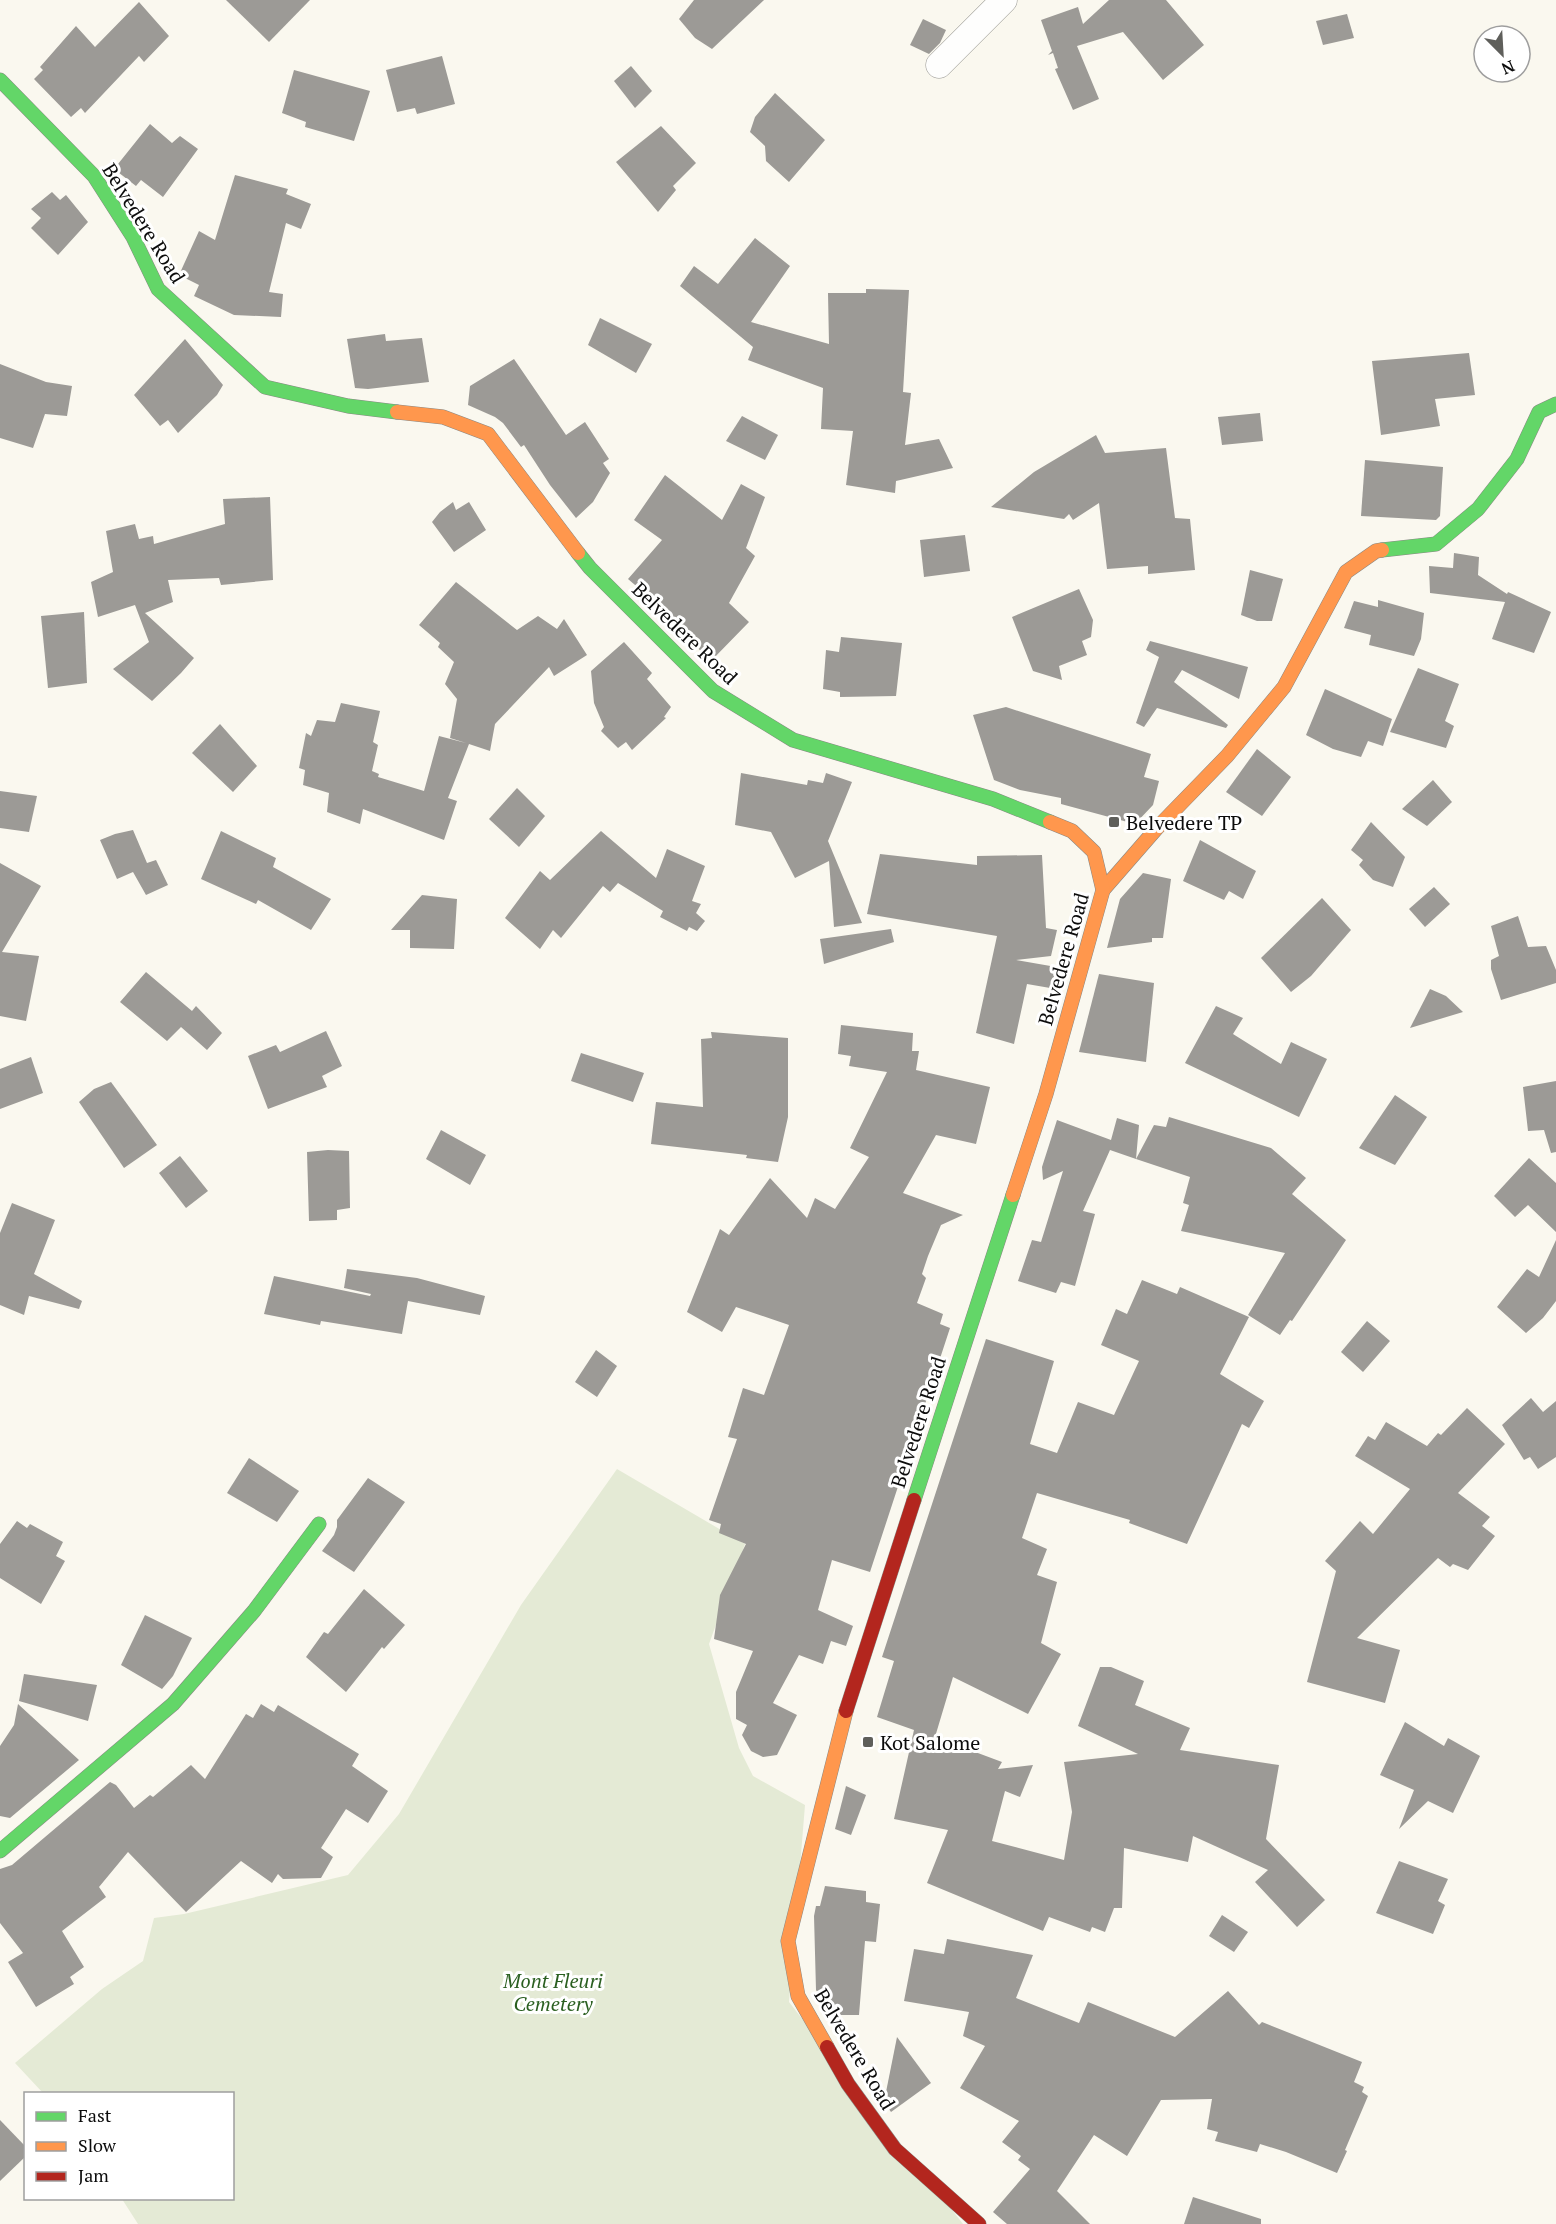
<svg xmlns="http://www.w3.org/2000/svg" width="1556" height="2224" font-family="'PT Serif',serif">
<rect width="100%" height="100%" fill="#faf8ef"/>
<!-- cemetery -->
<path fill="#e4ead5" d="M617,1469L745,1544L709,1644L739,1748L753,1776L805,1805L789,2002L963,2224H138L122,2199L232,2198V2094L43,2093L15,2063L102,1989L143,1961L154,1918L184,1914L348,1875L399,1814L521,1605Z"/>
<!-- building -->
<g fill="#9c9a96">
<path d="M226,0H310L269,42Z"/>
<path d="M694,0H764L712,49L695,38L679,19Z"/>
<path d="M1109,0H1166L1204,45L1163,80L1123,32L1077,46L1099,99L1073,110L1055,69L1058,68L1053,53L1048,55L1052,51L1041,20L1078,7L1083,24Z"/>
<path d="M139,2L169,36L144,62L139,56L85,113L81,108L71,117L34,79L43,70L40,67L76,26L95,47Z"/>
<path d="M1347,14L1354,38L1323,45L1316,21Z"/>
<path d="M923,19L946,30L940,43L929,54L910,45Z"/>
<path d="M442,56L455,104L417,114L415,108L397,112L386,70Z"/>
<path d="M631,66L652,91L635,108L614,81Z"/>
<path d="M294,70L370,91L354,141L305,127L306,122L282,113Z"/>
<path d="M775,93L825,140L789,182L766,161L765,146L750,132L755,117Z"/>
<path d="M150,124L172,143L180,136L198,149L163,197L141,180L136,186L114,169Z"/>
<path d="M661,126L696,163L673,186L676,190L658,212L616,162Z"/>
<path d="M235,175L288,189L286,194L311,204L301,229L286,223L269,292L283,294L281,317L234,315L194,296L199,285L179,275L199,231L215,240Z"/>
<path d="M52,192L60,200L66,195L88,222L58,255L31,228L41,218L31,209Z"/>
<path d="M755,238L790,266L751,322L829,344L828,293H866V289L909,290L903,392L911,393L905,445L939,439L953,468L896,481L895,493L846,485L853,431L821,429L823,388L748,360L753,347L680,286L694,266L718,284Z"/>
<path d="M600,318L652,344L636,373L588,345Z"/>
<path d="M385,334L386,341L422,338L429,382L368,389L355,388L347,339Z"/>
<path d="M185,339L223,385L217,395L178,433L168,420L160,426L134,395Z"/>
<path d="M1469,353L1475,395L1435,399L1440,426L1381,435L1372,361Z"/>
<path d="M514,359L566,435L585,422L609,459L603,463L610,473L593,502L576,518L550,485L524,445L521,447L503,423L495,417L468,405L470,386Z"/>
<path d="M0,364L46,382L72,386L67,416L45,414L33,448L0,438Z"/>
<path d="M1260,413L1263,441L1222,445L1218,417Z"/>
<path d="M742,416L778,435L765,460L726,441Z"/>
<path d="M1096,435L1105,453L1166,448L1175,518L1190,519L1195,570L1148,574V566L1107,569L1099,503L1073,520L1069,514L1064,519L991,507L1034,472Z"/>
<path d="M1365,460L1443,467L1440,516L1436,520L1361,516Z"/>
<path d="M665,475L722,520L741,484L765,497L746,548L755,556L729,603L749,622L711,661L673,624L676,620L628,579L662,540L634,520Z"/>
<path d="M270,497L273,580L221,585L219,578L168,580L173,602L145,613L194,658L181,673L152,701L113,669L149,642L135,605L98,617L91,582L113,572L106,531L135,524L139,539L153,536L154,544L225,524L223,499Z"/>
<path d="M453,502L456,510L469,502L486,530L454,552L432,522L440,512Z"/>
<path d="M965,535L970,571L924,577L920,540Z"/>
<path d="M1454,553L1479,557L1478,575L1507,594L1508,592L1551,612L1534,653L1492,639L1505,602L1430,593L1429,566L1453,568Z"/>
<path d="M1250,570L1283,579L1272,621H1257L1241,615Z"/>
<path d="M456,582L517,630L538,616L557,629L564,619L587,655L554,676L549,667L495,724L490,751L469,744L448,798L457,801L444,840L363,809L360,824L327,812L329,793L303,785L305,770L299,768L306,733L311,736L317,720L335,722L341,703L380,711L373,742L378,745L372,771L379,774L378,777L424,791L439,736L466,743L450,738L457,699L445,684L454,662L438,647L440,643L419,625Z"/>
<path d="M1079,589L1093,620L1091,637L1082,641L1087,655L1059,666L1062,680L1033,671L1012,617Z"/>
<path d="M1378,600L1424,613L1421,639L1414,656L1369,645L1371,635L1344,628L1354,601L1378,607Z"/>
<path d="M84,612L87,683L48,688L41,616Z"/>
<path d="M841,637L902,643L896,696L840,697V692L823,689L826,650L839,652Z"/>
<path d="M1150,641L1248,667L1239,699L1182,670L1174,682L1228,725L1226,728L1157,708L1144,727L1136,723L1159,657L1146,650Z"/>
<path d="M624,642L652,673L647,679L671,707L664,717L666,718L632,750L626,742L618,748L601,731L604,727L594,703L591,671Z"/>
<path d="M1418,668L1459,684L1445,721L1454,726L1446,748L1390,732Z"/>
<path d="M1325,689L1392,719L1383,746L1368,741L1361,757L1333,749L1306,735Z"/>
<path d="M1006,707L1151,754L1144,777L1159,781L1153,805L1135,824L1061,804V798L1020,790L994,780L973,715Z"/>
<path d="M220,724L257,766L233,792L192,753Z"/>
<path d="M1257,749L1291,777L1262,816L1226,792Z"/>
<path d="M741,773L807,785L808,780L823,783L826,773L852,782L828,841L862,923L834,927L829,861L795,878L771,832L735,825Z"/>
<path d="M1433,780L1452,802L1427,826L1402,809Z"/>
<path d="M517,788L545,816L519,847L489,819Z"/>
<path d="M0,791L37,796L29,832L0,828Z"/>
<path d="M1371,822L1405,857L1393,887L1373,880L1359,865L1363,860L1351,850Z"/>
<path d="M133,830L147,863L156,860L168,885L146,895L133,872L117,879L100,840L115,834Z"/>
<path d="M221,831L276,858L273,867L331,899L311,930L258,900L256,904L201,879Z"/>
<path d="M601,831L656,878L667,849L705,866L692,901L701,904L696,913L705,921L697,931L689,927L687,931L660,917L663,911L618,883L610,892L603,886L561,938L553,930L540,949L505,918L540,871L550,880Z"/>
<path d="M1200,840L1256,871L1243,899L1229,891L1224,900L1183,881Z"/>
<path d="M880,854L977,865V856L1042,855L1046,928L1057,930L1051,956L1016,960L1062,968L1056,989L1027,984L1014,1044L976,1033L997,936L867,914Z"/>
<path d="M0,863L41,886L2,952L39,956L26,1021L0,1016Z"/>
<path d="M1143,873L1171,879L1163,938H1152V942L1107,948L1120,899Z"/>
<path d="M1434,887L1450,904L1425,927L1409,909Z"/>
<path d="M422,895L457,899L454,949L410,948V930H391Z"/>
<path d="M1322,898L1351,930L1311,976L1291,992L1261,958Z"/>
<path d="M1518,916L1528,947L1546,946L1556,970V983L1501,1000L1491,969V960L1499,956L1491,926Z"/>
<path d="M891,929L894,942L824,964L820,939Z"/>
<path d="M146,972L192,1011L196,1006L222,1033L207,1050L181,1027L167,1041L120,1002Z"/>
<path d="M1099,974L1154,983L1146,1062L1079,1052Z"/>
<path d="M1430,989L1446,996L1463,1012L1410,1028Z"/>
<path d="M1216,1006L1243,1018L1233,1034L1281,1064L1291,1042L1327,1059L1299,1117L1185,1063Z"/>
<path d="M841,1025L913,1033L912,1051H919L916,1070L990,1087L976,1144L936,1135L903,1193L963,1215L941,1225L928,1256L922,1274L926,1278L917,1303L943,1314L940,1324L950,1328L870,1572L832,1560L818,1610L853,1626L846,1646L831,1641L823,1664L799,1655L773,1703L797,1715L777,1755L763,1757L751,1751L742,1735L747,1725L736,1719V1692L753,1651L714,1639L720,1595L746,1544L719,1533L721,1524L709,1520L737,1439L728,1437L743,1388L764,1395L789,1325L736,1307L722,1332L687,1312L720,1229L729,1235L770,1178L807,1218L815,1198L835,1209L869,1157L850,1148L887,1072L849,1066L851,1056L838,1054Z"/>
<path d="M326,1031L342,1066L322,1076L327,1087L268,1109L248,1056L276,1045L280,1052Z"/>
<path d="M711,1032L788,1038V1117L778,1162L746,1158L747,1155L651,1144L656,1102L703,1107L701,1039L712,1038Z"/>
<path d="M581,1053L644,1073L633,1102L571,1081Z"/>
<path d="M31,1057L43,1093L0,1109V1069Z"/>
<path d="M1556,1081V1152L1551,1153L1544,1130L1528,1131L1523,1087Z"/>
<path d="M111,1082L157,1145L124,1168L79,1102L94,1089Z"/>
<path d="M1395,1095L1427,1117L1395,1165L1359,1148Z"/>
<path d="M1169,1117L1271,1148L1306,1178L1292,1194L1346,1240L1292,1321L1290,1320L1280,1335L1248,1315L1285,1253L1181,1231L1189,1205L1183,1203L1190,1177L1136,1159L1154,1125L1166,1127Z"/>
<path d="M1117,1118L1139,1125L1136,1159L1110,1150L1083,1211L1095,1214L1075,1286L1061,1282L1056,1293L1018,1281L1032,1240L1041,1242L1063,1171L1043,1180L1042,1167L1057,1120L1111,1140Z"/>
<path d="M441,1130L486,1155L470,1185L426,1159Z"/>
<path d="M328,1150L349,1151L350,1208L337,1210V1220L309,1221L307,1152Z"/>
<path d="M180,1156L208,1191L186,1208L159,1173Z"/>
<path d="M1529,1158L1556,1183V1232L1528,1205L1515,1217L1494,1196Z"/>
<path d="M12,1203L55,1220L34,1274L82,1301L79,1309L29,1296L24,1315L0,1305V1233Z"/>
<path d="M1556,1240V1301L1543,1318L1526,1333L1497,1307L1527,1269L1539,1277Z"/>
<path d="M347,1269L417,1278L485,1296L480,1315L408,1301L402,1334L321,1321L320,1325L264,1314L274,1276L370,1296L371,1294L344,1288Z"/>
<path d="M1142,1280L1177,1294L1180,1287L1249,1317L1220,1374L1264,1401L1249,1428L1242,1424L1187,1544L1129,1523L1130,1520L1037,1493L1022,1538L1047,1549L1037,1575L1057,1582L1041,1643L1061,1654L1028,1714L953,1677L935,1737L1002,1762L998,1769L1033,1765L1020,1797L1005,1791L992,1841L1064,1860L1072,1812L1064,1762L1138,1754L1078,1726L1100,1667H1111L1144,1681L1135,1705L1190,1728L1180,1750L1279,1765L1266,1839L1325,1900L1297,1927L1255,1882L1268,1870L1193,1836L1188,1862L1124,1848L1122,1908H1114L1105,1932L1092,1927L1090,1932L1049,1917L1043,1931L927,1883L948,1830L894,1819L914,1730L877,1717L894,1661L882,1657L986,1339L1054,1361L1030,1444L1057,1453L1078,1402L1114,1415L1139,1361L1101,1345L1116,1309L1127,1314Z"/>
<path d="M1367,1321L1390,1341L1363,1372L1341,1352Z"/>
<path d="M596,1350L617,1366L597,1397L575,1382Z"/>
<path d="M1531,1398L1543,1412L1556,1401V1457L1538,1469L1530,1457L1524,1460L1502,1425Z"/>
<path d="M1467,1408L1505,1444L1458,1493L1490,1517L1482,1526L1495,1536L1468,1570L1453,1564L1450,1567L1438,1558L1357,1638L1400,1650L1385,1703L1307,1682L1336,1571L1325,1561L1360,1521L1373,1534L1410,1489L1355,1456L1368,1436L1375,1440L1386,1422L1427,1446L1438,1433L1441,1435Z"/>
<path d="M249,1458L299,1491L277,1522L227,1493Z"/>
<path d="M368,1478L405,1502L354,1572L322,1551L334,1535L337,1527V1520Z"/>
<path d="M17,1521L27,1528L30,1524L63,1542L56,1556L65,1561L41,1604L0,1578V1544Z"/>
<path d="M364,1589L405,1625L384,1649L382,1647L346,1692L306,1657L324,1632L328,1634Z"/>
<path d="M145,1615L192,1638L173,1676L162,1689L121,1665Z"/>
<path d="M24,1674L97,1685L88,1721L19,1701Z"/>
<path d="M18,1704L79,1760L10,1818L0,1816V1746L14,1725Z"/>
<path d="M261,1704L274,1712L278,1705L359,1754L352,1766L388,1791L368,1823L346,1809L321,1848L333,1857L321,1878L283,1879L278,1874L272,1883L241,1861L186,1912L128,1852L99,1887L106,1897L62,1931L84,1967L70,1977L74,1984L36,2007L8,1962L23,1953L0,1923V1869L12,1865L110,1782L116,1785L134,1808L150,1795L153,1797L191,1765L205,1779L246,1714L253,1718Z"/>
<path d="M1405,1722L1444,1746L1448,1738L1480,1756L1453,1813L1428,1801L1399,1829L1414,1790L1380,1775Z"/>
<path d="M846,1786L866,1795L851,1835L835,1829Z"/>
<path d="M1399,1861L1448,1879L1438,1901L1445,1905L1433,1934L1376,1913Z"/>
<path d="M825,1886L866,1891V1902L880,1904L876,1942L865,1941L859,2015H831L816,1990L814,1916L816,1906H820Z"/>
<path d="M1222,1915L1248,1932L1234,1952L1209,1936Z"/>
<path d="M947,1939L1033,1955L1016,1998L1079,2023L1088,2002L1175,2037L1228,1991L1259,2025L1262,2022L1362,2062L1354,2082L1364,2087L1362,2092L1368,2096L1345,2150L1347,2151L1337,2173L1286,2152L1260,2144L1257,2152L1215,2141L1218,2132L1207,2129L1212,2099L1161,2100L1127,2156L1094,2135L1057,2191L1090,2224H1007L993,2212L1030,2169L1018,2160L1021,2156L1002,2142L1019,2121L960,2088L985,2046L963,2036L969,2012L904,2001L914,1949L944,1954Z"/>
<path d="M897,2037L931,2083L891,2112L884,2102Z"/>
<path d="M0,2120L26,2147V2156L0,2181Z"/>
<path d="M1193,2197L1261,2219V2224H1184Z"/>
</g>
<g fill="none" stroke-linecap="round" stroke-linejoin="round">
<!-- street casing -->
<g stroke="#93928e" stroke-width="27">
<path id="street" d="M939,65L1004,0"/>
</g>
<!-- fast casing -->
<g stroke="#8a8985" stroke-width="15">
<g id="fast">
<path d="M0,80L94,176L133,237L158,289L265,387L348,406L397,412"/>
<path d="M1382,550L1436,544L1478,509L1517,459L1539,412L1556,404"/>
<path d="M578,553L590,568L713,691L793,740L993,799L1050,822"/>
<path d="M914,1500L1013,1195"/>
<path d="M0,1851L173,1704L254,1611L319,1524"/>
</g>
</g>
<!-- slow casing -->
<g stroke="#8a8985" stroke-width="15">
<g id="slow">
<path d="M397,412L443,417L488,434L578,553"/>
<path d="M1103,890L1157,828L1227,756L1284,687L1346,572L1376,551L1382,550"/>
<path d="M1013,1195L1046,1094L1103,890L1094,852L1072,831L1050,822"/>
<path d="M827,2047L798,1996L788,1941L846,1711"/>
</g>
</g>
<!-- jam casing -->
<g stroke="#8a8985" stroke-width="15">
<g id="jam">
<path d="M846,1711L914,1500"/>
<path d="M827,2047L848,2084L895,2149L979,2224"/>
</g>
</g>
<!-- street -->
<use href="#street" stroke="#fefefd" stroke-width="26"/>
<!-- fast -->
<use href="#fast" stroke="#63d668" stroke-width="14"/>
<!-- slow -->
<use href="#slow" stroke="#ff974d" stroke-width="14"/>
<!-- jam -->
<use href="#jam" stroke="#b3261e" stroke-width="14"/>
</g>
<!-- markers -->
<g fill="#5f5f5b" stroke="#fff" stroke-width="2">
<rect x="1108" y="816" width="12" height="12" rx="3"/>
<rect x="862" y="1736" width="12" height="12" rx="3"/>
</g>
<g text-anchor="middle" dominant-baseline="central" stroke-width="6" stroke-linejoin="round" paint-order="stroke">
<!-- street labels -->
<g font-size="20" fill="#0c0c0c" stroke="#fff">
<text transform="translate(144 223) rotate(58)">Belvedere Road</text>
<text transform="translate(685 633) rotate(44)">Belvedere Road</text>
<text transform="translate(1063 959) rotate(-74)">Belvedere Road</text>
<text transform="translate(918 1422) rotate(-72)">Belvedere Road</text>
<text transform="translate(855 2049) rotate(59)">Belvedere Road</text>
</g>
<!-- poi labels -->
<g font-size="20" fill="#0c0c0c" stroke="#fff" text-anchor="start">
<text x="1126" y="822">Belvedere TP</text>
<text x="880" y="1742">Kot Salome</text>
</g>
<!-- park labels -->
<g font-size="20" font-style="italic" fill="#2a5f20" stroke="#fff">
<text x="553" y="1980">Mont Fleuri<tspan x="553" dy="23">Cemetery</tspan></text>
</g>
</g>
<!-- legend -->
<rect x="24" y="2092" width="210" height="108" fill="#ffffff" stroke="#9e9e9e" stroke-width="1.5"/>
<rect x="36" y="2112" width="30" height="9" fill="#63d668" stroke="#9e9e9e" stroke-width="1.5"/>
<text x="78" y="2122" font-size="18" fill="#0c0c0c">Fast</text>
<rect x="36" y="2142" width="30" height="9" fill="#ff974d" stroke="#9e9e9e" stroke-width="1.5"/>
<text x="78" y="2152" font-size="18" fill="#0c0c0c">Slow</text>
<rect x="36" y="2172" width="30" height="9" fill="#b3261e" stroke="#9e9e9e" stroke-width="1.5"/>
<text x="78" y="2182" font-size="18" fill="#0c0c0c">Jam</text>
<!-- north arrow -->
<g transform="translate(1502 54) rotate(156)"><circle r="28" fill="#ffffff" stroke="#9e9e9e" stroke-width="1.5"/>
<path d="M0-4.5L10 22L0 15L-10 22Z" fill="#5f5f5b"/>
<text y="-9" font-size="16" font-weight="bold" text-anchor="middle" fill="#0c0c0c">N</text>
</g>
</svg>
